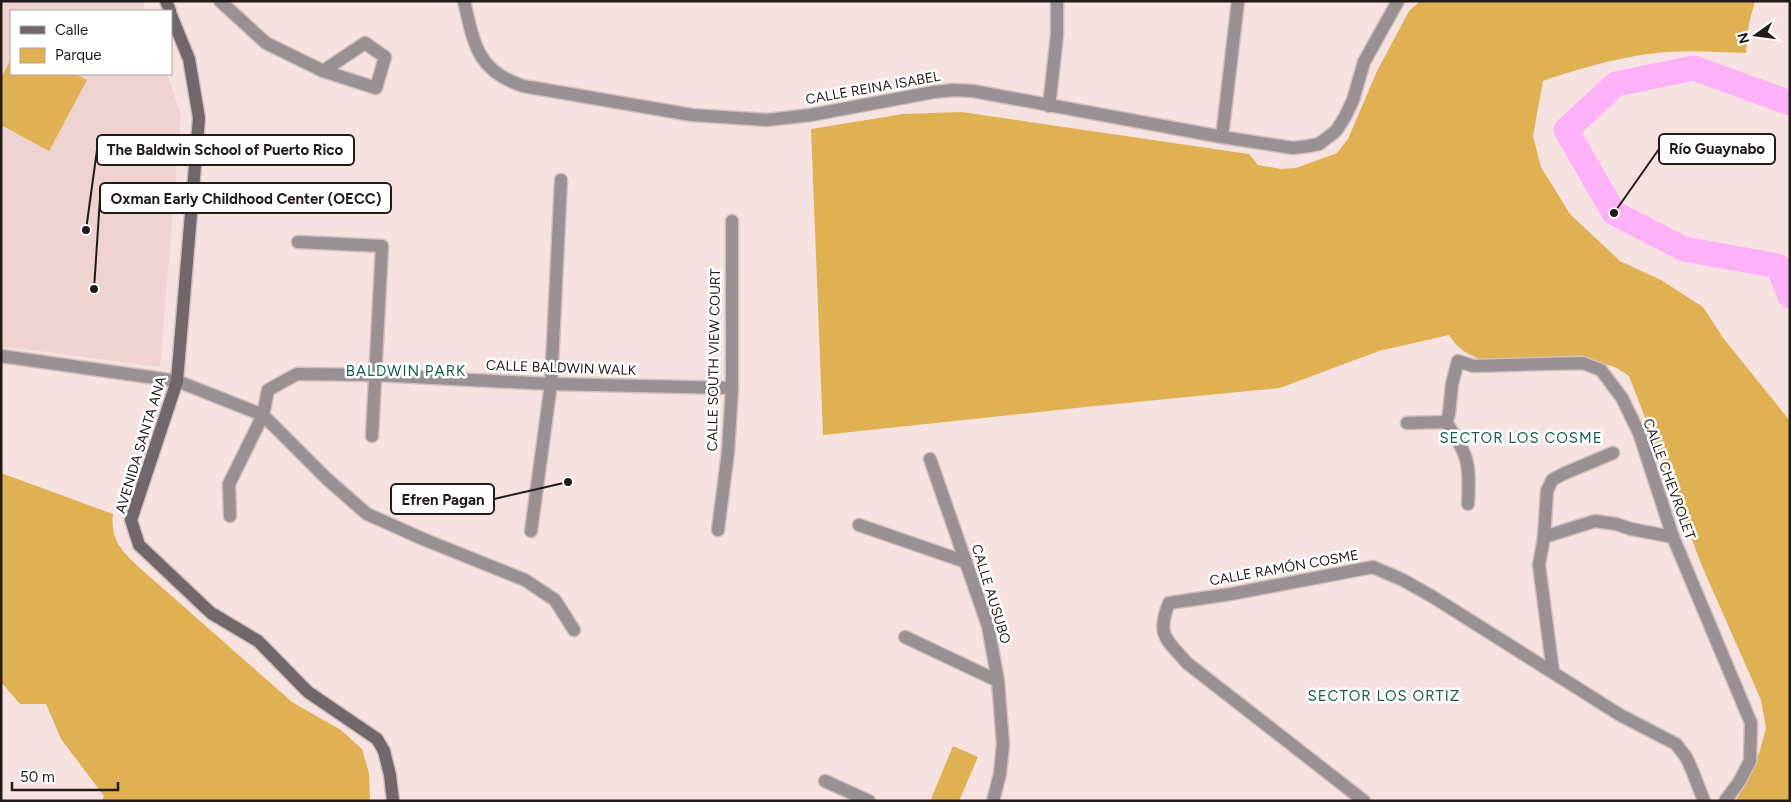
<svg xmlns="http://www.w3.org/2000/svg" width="1791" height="802" font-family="Figtree,sans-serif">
<rect width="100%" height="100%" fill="#f6e3e1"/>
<!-- built -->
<path fill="#eed3d0" d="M1,1H142L146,11H11V74H167L181,115L160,367L1,346Z"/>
<!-- green -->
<g fill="#e0b153">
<path d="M1420,1H1755L1749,23L1746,53C1714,52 1680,49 1648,54C1613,59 1577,69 1543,81L1533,136L1541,167L1570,214L1620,261L1661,280L1703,307L1724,339L1790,421V801H1736L1759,754L1766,728L1761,700L1702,566L1629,376C1624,373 1618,368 1612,366C1571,353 1490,378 1459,347C1455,344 1452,339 1449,335L1379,351L1280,388L1095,406L823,435L811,129L903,114L962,112L1249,154L1258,165L1281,169L1296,168L1337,153L1348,139L1377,71L1409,11Z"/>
<path d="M11,59V74H75L87,80L49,151L1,125V78Z"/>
<path d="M1,473L113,514C110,541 123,552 141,569L292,702L341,730L362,749L369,773L370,801H102L104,796L61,739L46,704H20L1,682Z"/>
<path d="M953,746L978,757L959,801H934L931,799Z"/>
</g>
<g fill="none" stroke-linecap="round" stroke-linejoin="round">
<!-- river -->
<path stroke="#fdb1f8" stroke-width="25" d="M1790,103L1694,68L1616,84L1566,130L1614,213L1684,249L1778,266L1790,296"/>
<!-- street casing -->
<g stroke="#d0bfbd" stroke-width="15">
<g id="street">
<path d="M220,1L266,43L323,71L376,88L385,57L365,43L323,71"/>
<path d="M464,1C474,44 477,71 523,86L692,115L767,120L811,115L934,92L954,90L973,91L1222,137L1293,148L1309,146L1319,144L1336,131L1345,117L1353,100L1364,62L1398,1"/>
<path d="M1049,106L1057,35V1"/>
<path d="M1222,137L1238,1"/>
<path d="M298,242L382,246L372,436"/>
<path d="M1,356L177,381L263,415L327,479L367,514L423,539L525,580L555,600L574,630"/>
<path d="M1446,422C1469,456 1470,463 1468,504"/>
<path d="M1407,423L1446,422L1449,414L1452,384L1458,361L1473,366L1583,363L1601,370L1622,398L1639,433L1673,537L1751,723L1750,761L1739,782L1725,801"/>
<path d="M930,459L988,626L998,681L1003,744L1000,774L993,801"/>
<path d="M230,516L229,484L263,415L268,390L297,374L376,375L551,384L732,388"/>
<path d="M859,525L966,562"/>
<path d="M718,530L728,452L732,388V221"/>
<path d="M531,531L551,384L561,180"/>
<path d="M1544,537L1595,521L1616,524L1631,529L1673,537"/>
<path d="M905,637L998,681"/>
<path d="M1553,672L1539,565L1544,537L1547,491L1552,480L1563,474L1613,453"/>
<path d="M825,781L869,801"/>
<path d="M1364,801L1187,663C1166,639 1156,635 1169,603L1231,594L1373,567L1403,580L1433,597L1620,715L1676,744L1686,757L1692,770L1704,801"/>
</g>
</g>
<!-- secondary casing -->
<g stroke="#d0bfbd" stroke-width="15">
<g id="secondary">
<path d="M166,1L170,11"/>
<path d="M171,15L189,59L199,118L177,381L131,520L139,545L211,613L258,641L308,692L377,739L384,751L390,775L393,801"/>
</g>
</g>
<!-- street -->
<use href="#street" stroke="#989092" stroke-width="12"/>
<!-- secondary -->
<use href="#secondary" stroke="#71676a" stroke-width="12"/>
</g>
<g text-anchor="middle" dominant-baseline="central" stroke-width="5" stroke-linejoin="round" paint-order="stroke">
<!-- street labels -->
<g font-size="14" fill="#221b1a" stroke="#fff">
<text transform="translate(873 88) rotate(-10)">CALLE REINA ISABEL</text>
<text transform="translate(714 360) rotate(-89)">CALLE SOUTH VIEW COURT</text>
<text transform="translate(561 368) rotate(2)">CALLE BALDWIN WALK</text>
<text transform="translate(141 445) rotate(-73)">AVENIDA SANTA ANA</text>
<text transform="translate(1669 479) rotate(70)">CALLE CHEVROLET</text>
<text transform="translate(1284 568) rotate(-10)">CALLE RAMÓN COSME</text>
<text transform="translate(991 594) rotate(73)">CALLE AUSUBO</text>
</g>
<!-- neighbourhood labels -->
<g font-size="15" letter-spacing="1" fill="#155f48" stroke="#fff">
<text x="406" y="371">BALDWIN PARK</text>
<text x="1521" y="438">SECTOR LOS COSME</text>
<text x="1384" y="696">SECTOR LOS ORTIZ</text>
</g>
</g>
<!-- callouts -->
<path fill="none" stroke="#221b1a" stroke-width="2" d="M1614 213L1659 149M86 230L97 150M94 289L100 198M568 482L494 499"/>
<g fill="#221b1a" stroke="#fff" stroke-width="2">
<circle cx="1614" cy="213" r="5"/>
<circle cx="86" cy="230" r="5"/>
<circle cx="94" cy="289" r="5"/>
<circle cx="568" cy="482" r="5"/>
</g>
<g fill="#fff" stroke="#221b1a" stroke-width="2">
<rect x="1659" y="134" width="116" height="30" rx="5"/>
<rect x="97" y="135" width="257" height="30" rx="5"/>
<rect x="100" y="183" width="291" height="30" rx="5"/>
<rect x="391" y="484" width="103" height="30" rx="5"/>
</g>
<g font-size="15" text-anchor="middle" font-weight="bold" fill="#221b1a">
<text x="1717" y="154">Río Guaynabo</text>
<text x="225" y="155">The Baldwin School of Puerto Rico</text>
<text x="246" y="204">Oxman Early Childhood Center (OECC)</text>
<text x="443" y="505">Efren Pagan</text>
</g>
<!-- border -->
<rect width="1791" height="802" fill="none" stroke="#221b1a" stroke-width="5"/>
<!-- legend -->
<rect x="10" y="10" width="162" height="65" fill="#ffffff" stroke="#a7a4a3"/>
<rect x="20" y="26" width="25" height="8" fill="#71676a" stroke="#a7a4a3"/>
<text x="55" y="35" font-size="15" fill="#221b1a">Calle</text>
<rect x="20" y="48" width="25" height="15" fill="#e0b153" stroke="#a7a4a3"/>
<text x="55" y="60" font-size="15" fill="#221b1a">Parque</text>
<!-- north arrow -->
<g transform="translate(1756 35) rotate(256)" stroke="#ffffff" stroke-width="4" paint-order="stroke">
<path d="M0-4L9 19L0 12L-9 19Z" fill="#221b1a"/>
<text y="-8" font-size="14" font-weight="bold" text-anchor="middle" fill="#221b1a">N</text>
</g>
<!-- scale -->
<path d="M12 782v8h106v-8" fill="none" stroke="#221b1a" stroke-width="2.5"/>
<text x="20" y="782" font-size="15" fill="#221b1a" stroke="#ffffff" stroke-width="4" paint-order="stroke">50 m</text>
</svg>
